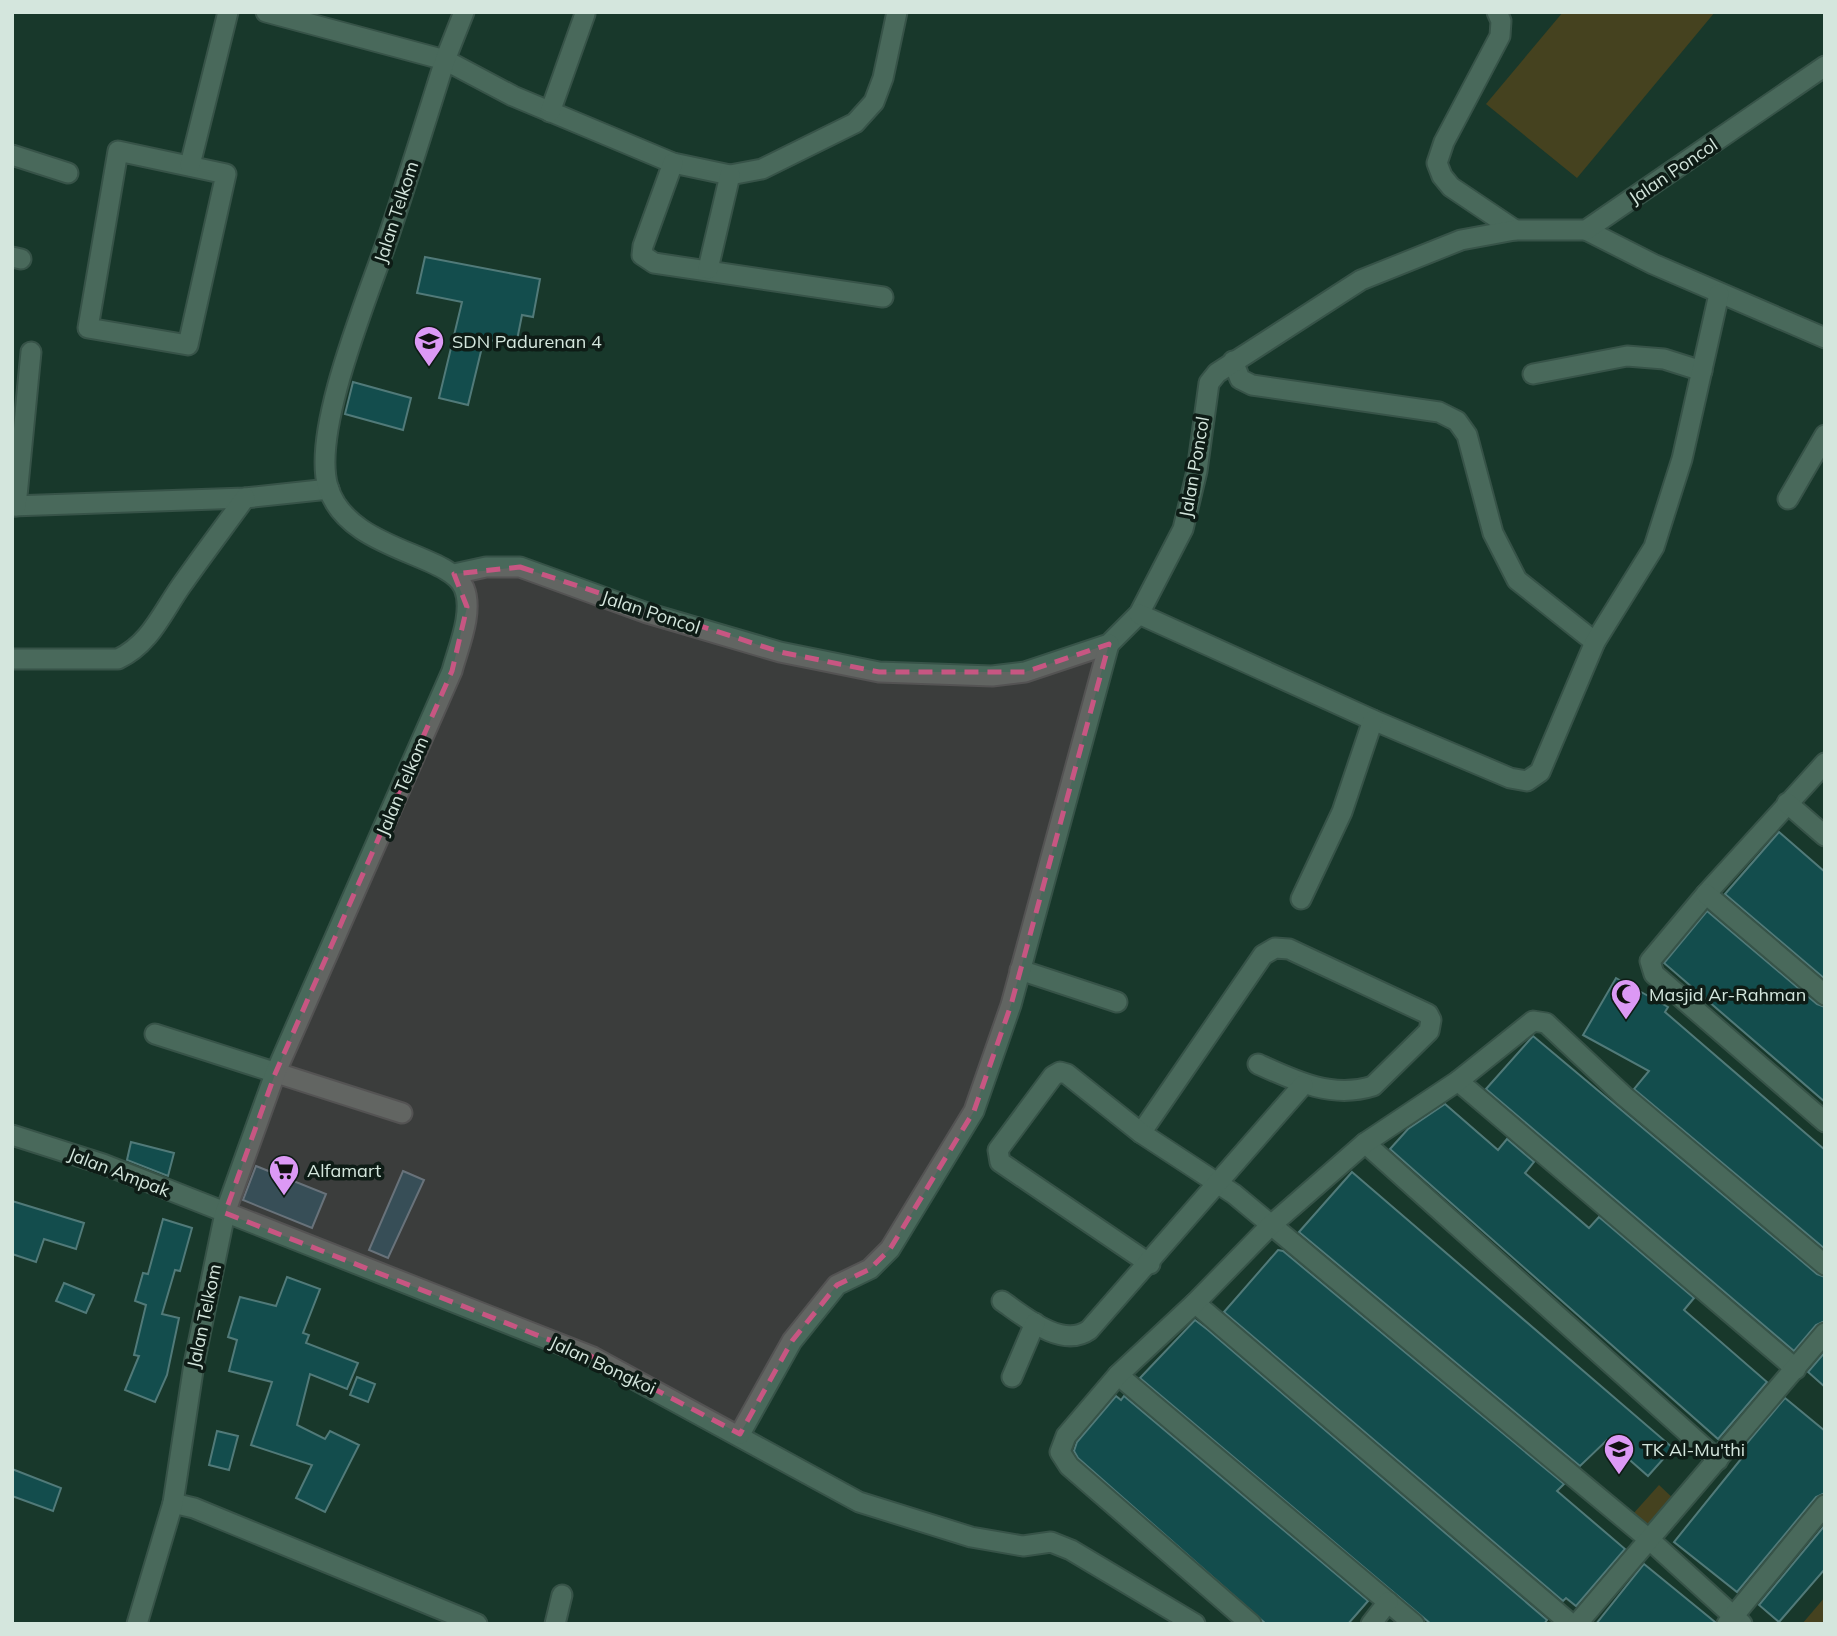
<svg xmlns="http://www.w3.org/2000/svg" width="1837" height="1636" font-family="Mulish,sans-serif">
<rect width="100%" height="100%" fill="#18382b"/>
<!-- green -->
<g fill="#45421f">
<path d="M1563,12H1715L1577,178L1486,104Z"/>
<path d="M1659,1485L1678,1503L1653,1531L1633,1514Z"/>
<path d="M1825,1597V1624H1802Z"/>
</g>
<!-- building -->
<g fill="#134d4d" stroke="#517a79" stroke-width="2">
<path d="M425,257L540,279L533,317L522,315L516,345L484,339L468,405L439,398L462,302L417,293Z"/>
<path d="M353,382L411,398L403,430L345,414Z"/>
<path d="M1779,832L1825,872V979L1725,894Z"/>
<path d="M1707,911L1817,1004L1825,1007V1102L1664,963Z"/>
<path d="M1616,978L1668,1007L1665,1012L1825,1150V1249L1634,1089L1649,1071L1583,1035Z"/>
<path d="M1533,1036L1817,1274L1825,1277V1321L1816,1325L1794,1351L1486,1089Z"/>
<path d="M1445,1104L1498,1150L1507,1139L1534,1162L1525,1173L1589,1228L1599,1217L1694,1298L1684,1310L1767,1382L1718,1439L1390,1149L1408,1129Z"/>
<path d="M131,1142L174,1153L168,1176L127,1160Z"/>
<path d="M256,1166L326,1194L312,1228L243,1200Z"/>
<path d="M403,1171L424,1180L388,1258L369,1250Z"/>
<path d="M1352,1172L1673,1448L1648,1476L1607,1440L1580,1466L1299,1232Z"/>
<path d="M12,1201L84,1223L76,1249L44,1239L36,1262L12,1254Z"/>
<path d="M163,1219L192,1228L180,1271L175,1270L162,1314L179,1318L167,1375L155,1402L125,1390L139,1356L134,1355L146,1305L135,1301L143,1273L148,1274Z"/>
<path d="M1278,1250L1283,1251L1564,1484L1557,1491L1625,1549L1576,1606L1566,1598L1563,1601L1224,1312Z"/>
<path d="M287,1277L320,1289L303,1333L309,1335L306,1343L358,1363L347,1389L310,1374L297,1425L325,1439L330,1431L359,1445L325,1512L296,1498L312,1465L251,1445L272,1382L229,1371L237,1340L228,1337L240,1297L276,1306Z"/>
<path d="M64,1283L94,1295L86,1313L56,1301Z"/>
<path d="M1195,1320L1208,1330L1547,1620L1544,1624H1431L1140,1378Z"/>
<path d="M1825,1352V1387L1808,1372Z"/>
<path d="M357,1377L375,1384L368,1402L350,1395Z"/>
<path d="M1116,1396L1121,1400L1124,1396L1368,1601L1348,1624H1266L1078,1458L1074,1451L1077,1442Z"/>
<path d="M1785,1398L1825,1431V1493L1816,1497L1737,1592L1674,1542L1741,1459L1737,1455Z"/>
<path d="M217,1431L238,1436L229,1470L209,1465Z"/>
<path d="M12,1469L61,1488L53,1511L12,1496Z"/>
<path d="M1825,1525V1569L1779,1622L1759,1605Z"/>
<path d="M1644,1564L1715,1622V1624H1596Z"/>
</g>
<g fill="none" stroke-linecap="round" stroke-linejoin="round">
<!-- minor casing -->
<g stroke="#375348" stroke-width="23">
<g id="minor">
<path d="M266,12L445,60L513,96L673,163L730,175L762,169L855,123L874,102L883,78L897,12"/>
<path d="M1497,12L1501,21L1500,36L1444,142L1437,163L1442,176L1451,187L1515,230"/>
<path d="M550,112L585,14"/>
<path d="M118,151L226,174L188,345L88,328Z"/>
<path d="M12,155L68,173"/>
<path d="M673,163L643,246L642,255L654,263L883,297"/>
<path d="M190,165L228,12"/>
<path d="M1586,230L1653,264L1825,338"/>
<path d="M12,257L21,259"/>
<path d="M708,269L730,175"/>
<path d="M1233,361L1240,379L1252,385L1439,412L1457,421L1467,435L1493,533L1517,580L1595,642"/>
<path d="M1533,374L1627,356L1664,359L1702,371"/>
<path d="M1788,499L1825,435"/>
<path d="M12,506L245,498L329,489"/>
<path d="M16,506L31,352"/>
<path d="M454,574L486,567H520L647,613L780,652L879,672L992,676L1025,672L1109,644L1139,614L1183,529L1197,471L1209,383L1217,373L1361,280L1461,240L1515,230H1586L1825,66"/>
<path d="M1139,614L1373,720L1510,778L1527,781L1540,772L1595,642L1654,547L1682,459L1719,294"/>
<path d="M12,659H118C150,644 162,613 181,586C202,556 224,527 245,498"/>
<path d="M1825,763L1706,894L1650,961L1654,974L1825,1122"/>
<path d="M1787,803L1825,836"/>
<path d="M1706,894L1825,995"/>
<path d="M1301,899L1342,812L1373,720"/>
<path d="M1020,970L1117,1002"/>
<path d="M155,1034L402,1113"/>
<path d="M1458,1081L1796,1369"/>
<path d="M1141,1133L1263,955L1275,948L1289,949L1428,1014L1431,1020L1429,1031L1373,1086C1332,1099 1295,1081 1258,1064"/>
<path d="M12,1135L103,1164L593,1357L859,1502L971,1537L1023,1546L1051,1542L1071,1550L1195,1624"/>
<path d="M1365,1143L1718,1460"/>
<path d="M1150,1264L1000,1162L998,1150L1053,1076L1060,1072L1067,1074L1141,1133L1234,1194L1651,1541L1742,1624"/>
<path d="M1002,1301C1025,1317 1062,1349 1089,1330L1303,1085"/>
<path d="M1195,1303L1571,1624"/>
<path d="M1118,1375L1414,1624"/>
<path d="M1012,1377L1035,1323"/>
<path d="M740,1434L792,1341L837,1285L870,1269L890,1249L974,1111L1011,1005L1109,644"/>
<path d="M173,1503L194,1508L477,1624"/>
<path d="M137,1624L173,1503L194,1364L225,1213L275,1074L452,671C458,648 474,612 464,588C450,553 347,551 328,487C311,429 370,292 390,232C409,175 427,117 445,60L464,12"/>
<path d="M555,1624L562,1595"/>
<path d="M1251,1624L1069,1466L1060,1452L1066,1436L1118,1375L1195,1303L1270,1226L1365,1143L1458,1081L1533,1021L1546,1023L1624,1096L1825,1265"/>
<path d="M1371,1624L1388,1602"/>
<path d="M1577,1624L1825,1333"/>
<path d="M1727,1624L1825,1505"/>
</g>
</g>
<!-- minor -->
<use href="#minor" stroke="#49695b" stroke-width="19"/>
</g>
<!-- marked area -->
<path fill="#c75682" fill-opacity="0.2" stroke="#c75682" stroke-width="5" stroke-dasharray="14 9" stroke-linejoin="round" d="M520,567L780,652L879,672H1025L1109,644L1011,1005L974,1111L890,1249L870,1269L837,1285L792,1341L740,1434L593,1357L225,1213L275,1074L452,671L467,607L454,574Z"/>
<!-- icons -->
<defs>
<g id="school-pin" transform="scale(1.575)"><path d="M0 17L-7.5 6A9.5 9.5 0 1 1 7.5 6Z" fill="#dc99f5" stroke="#0e1c16"/><path d="M0-5L7-2L0 1L-7-2ZM-4 1L0 2.5L4 1V4Q0 6-4 4Z" fill="#111"/></g>
<g id="mosque-pin" transform="scale(1.575)"><path d="M0 17L-7.5 6A9.5 9.5 0 1 1 7.5 6Z" fill="#dc99f5" stroke="#0e1c16"/><path d="M3.5-4.9A6 6 0 1 0 3.5 4.9A5 5 0 1 1 3.5-4.9Z" fill="#111"/></g>
<g id="supermarket-pin" transform="scale(1.575)"><path d="M0 17L-7.5 6A9.5 9.5 0 1 1 7.5 6Z" fill="#dc99f5" stroke="#0e1c16"/><path d="M-6-5.5h2.5l.6 2H6L4.5 2H-2.5L-4.4-4H-6ZM-1.5 3.2a1.3 1.3 0 1 0 .1 0ZM3 3.2a1.3 1.3 0 1 0 .1 0Z" fill="#111"/></g>
</defs>
<g fill-rule="evenodd">
<use href="#school-pin" x="429" y="341"/>
<use href="#mosque-pin" x="1626" y="994"/>
<use href="#supermarket-pin" x="284" y="1170"/>
<use href="#school-pin" x="1619" y="1449"/>
</g>
<g text-anchor="middle" dominant-baseline="central" stroke-width="7" stroke-linejoin="round" paint-order="stroke">
<!-- street labels -->
<g font-size="18" fill="#d4e6dd" stroke="#0e1c16">
<text transform="translate(1673 171) rotate(-34)">Jalan Poncol</text>
<text transform="translate(396 212) rotate(-72)">Jalan Telkom</text>
<text transform="translate(1194 467) rotate(-80)">Jalan Poncol</text>
<text transform="translate(651 612) rotate(18)">Jalan Poncol</text>
<text transform="translate(402 786) rotate(-67)">Jalan Telkom</text>
<text transform="translate(119 1172) rotate(21)">Jalan Ampak</text>
<text transform="translate(204 1316) rotate(-78)">Jalan Telkom</text>
<text transform="translate(603 1365) rotate(25)">Jalan Bongkoi</text>
</g>
<!-- poi labels -->
<g font-size="18" fill="#d4e6dd" stroke="#0e1c16" text-anchor="start">
<text x="452" y="341">SDN Padurenan 4</text>
<text x="1649" y="994">Masjid Ar-Rahman</text>
<text x="307" y="1170">Alfamart</text>
<text x="1642" y="1449">TK Al-Mu'thi</text>
</g>
</g>
<!-- border -->
<rect width="1837" height="1636" fill="none" stroke="#d4e6dd" stroke-width="28"/>
</svg>
